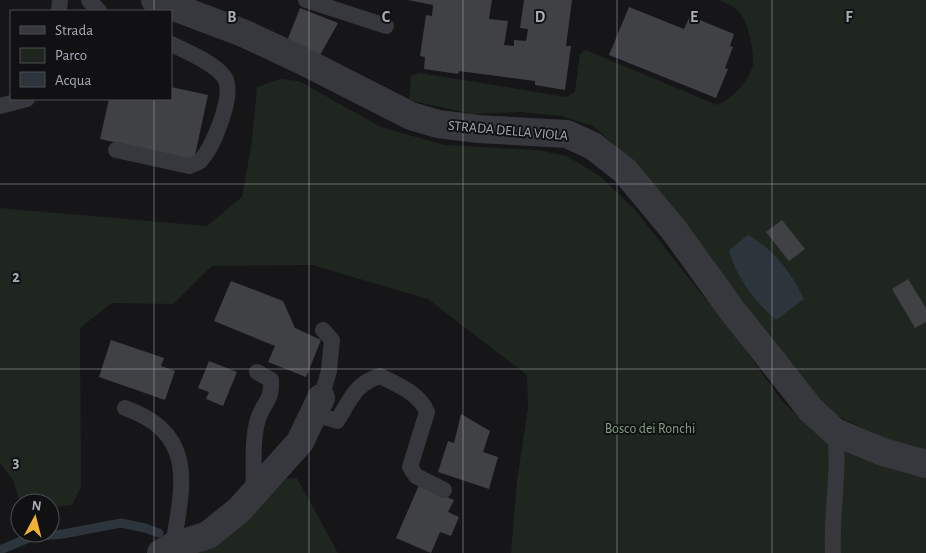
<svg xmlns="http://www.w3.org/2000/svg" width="926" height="553" font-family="'Alegreya Sans',sans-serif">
<rect width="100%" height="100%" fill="#161618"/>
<!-- green -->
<g fill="#1e261f">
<path d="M719,0H926V449H907L823,409L619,149L593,126L561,116L520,112L472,114L409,100L411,76L420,73L566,97L575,92L580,54L586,50L717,105C731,100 752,78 753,63C754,49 748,22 739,12C734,6 725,3 719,0Z"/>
<path d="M280,79L299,81L381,127L444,145L538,150L567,156L600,176L636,211L741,344L783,402L827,443L877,463L926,477V553H511L517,480L528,408L527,375L428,299L312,265L212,266L173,304L112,303L80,328L81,487L72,505L50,508V503H20L13,480L0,463V208L207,226L242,197L252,141L257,87Z"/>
<path d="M297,478L338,553H179L286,479Z"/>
</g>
<!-- water -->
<path fill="#2c353c" d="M748,235C773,248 792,274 804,299L776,320C755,302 736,277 729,250Z"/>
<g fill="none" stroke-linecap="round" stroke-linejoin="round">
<!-- stream -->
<path stroke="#2c353c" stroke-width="9" d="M0,550L31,537L63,534L121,523L145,528L159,533"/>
</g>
<!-- building -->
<g fill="#404145">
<path d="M408,0H492L489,19L508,21L504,45L514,46V40L526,41L528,29L520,28L524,0H572L566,46H571L565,90L535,85V81L459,71L458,74L424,69L425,57L420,56L426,15L432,16L433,5Z"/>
<path d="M629,7L684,29L690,16L734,34L730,46L733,47L725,68L728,69L716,98L609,55Z"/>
<path d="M300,8L338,23L320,55L287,41Z"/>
<path d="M171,87L208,95L194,160L100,139L109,99H171Z"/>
<path d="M782,220L805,249L789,261L766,232Z"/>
<path d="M908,279L926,308V322L915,328L892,289Z"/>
<path d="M231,281L283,301L295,328L321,340L306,377L268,362L275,346L214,321Z"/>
<path d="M111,340L164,358L161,366L175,371L165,400L99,377Z"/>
<path d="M209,361L237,372L223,406L206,399L209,392L198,388Z"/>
<path d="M461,414L490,431L483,452L498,457L489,489L438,472L448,441L454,443Z"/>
<path d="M419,485L454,500L448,512L459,517L451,536L440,532L431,553L396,538Z"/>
</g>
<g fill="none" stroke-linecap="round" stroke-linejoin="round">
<!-- service -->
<g stroke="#37383d" stroke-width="16">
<path d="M89,0L99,11"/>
<path d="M306,0L386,26"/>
<path d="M59,11L60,0"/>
<path d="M0,106L27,99"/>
<path d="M116,150L189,166C193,164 198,163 200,161C213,148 233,98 226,80C219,65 186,51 171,44"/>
<path d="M321,398L329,371L332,340L323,330"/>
<path d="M125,408C197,433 183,485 173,546"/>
<path d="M315,414L337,421C350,401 354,384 380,376C397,384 420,394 427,412L410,467L416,476L444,490"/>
<path d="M253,494C255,469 251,443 258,419C264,401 272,402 271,380L257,372"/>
<path d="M833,553C831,513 840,472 835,432"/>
</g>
<!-- minor -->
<g stroke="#37383d" stroke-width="28">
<path d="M155,0L243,33L303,61L411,116L438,124L478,129L567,134L593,146L625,171L674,230L731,309L811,410L835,432L883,452L926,464"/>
<path d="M161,553L173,546L208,535L239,510L300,442L321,398"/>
</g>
</g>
<!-- grid -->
<path fill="none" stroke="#a8adb8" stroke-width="1" stroke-opacity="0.55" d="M154,0V11M309,0V553M463,0V553M617,0V553M772,0V553M154,99V553M0,184H926M0,369H926"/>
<g text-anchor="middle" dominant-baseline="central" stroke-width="4" stroke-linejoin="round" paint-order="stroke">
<!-- street labels -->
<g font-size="14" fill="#a8adb8" stroke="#111113">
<text transform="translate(508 131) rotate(5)">STRADA DELLA VIOLA</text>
</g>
<!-- park labels -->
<g font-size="14" fill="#7fa381" stroke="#111113">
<text x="650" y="429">Bosco dei Ronchi</text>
</g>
</g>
<g font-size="16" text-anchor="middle" font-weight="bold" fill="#a8adb8" stroke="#111113" stroke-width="4" stroke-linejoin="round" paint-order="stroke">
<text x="232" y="22">B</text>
<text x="386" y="22">C</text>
<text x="540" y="22">D</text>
<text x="694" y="22">E</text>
<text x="849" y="22">F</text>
<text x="16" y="282">2</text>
<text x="16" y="467">3</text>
</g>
<!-- legend -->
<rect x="10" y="10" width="162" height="90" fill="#111113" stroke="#4d4f55"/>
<rect x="20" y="26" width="25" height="8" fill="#37383d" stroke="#4d4f55"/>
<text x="55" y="35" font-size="15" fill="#a8adb8">Strada</text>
<rect x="20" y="48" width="25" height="15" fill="#1e261f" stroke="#4d4f55"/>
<text x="55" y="60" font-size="15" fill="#a8adb8">Parco</text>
<rect x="20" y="72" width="25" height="15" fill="#2c353c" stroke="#4d4f55"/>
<text x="55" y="85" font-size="15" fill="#a8adb8">Acqua</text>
<!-- north arrow -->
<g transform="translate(35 518) rotate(7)"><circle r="24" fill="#111113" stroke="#4d4f55"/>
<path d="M0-4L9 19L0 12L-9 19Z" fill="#f2b134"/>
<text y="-8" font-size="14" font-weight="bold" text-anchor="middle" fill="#a8adb8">N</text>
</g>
</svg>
